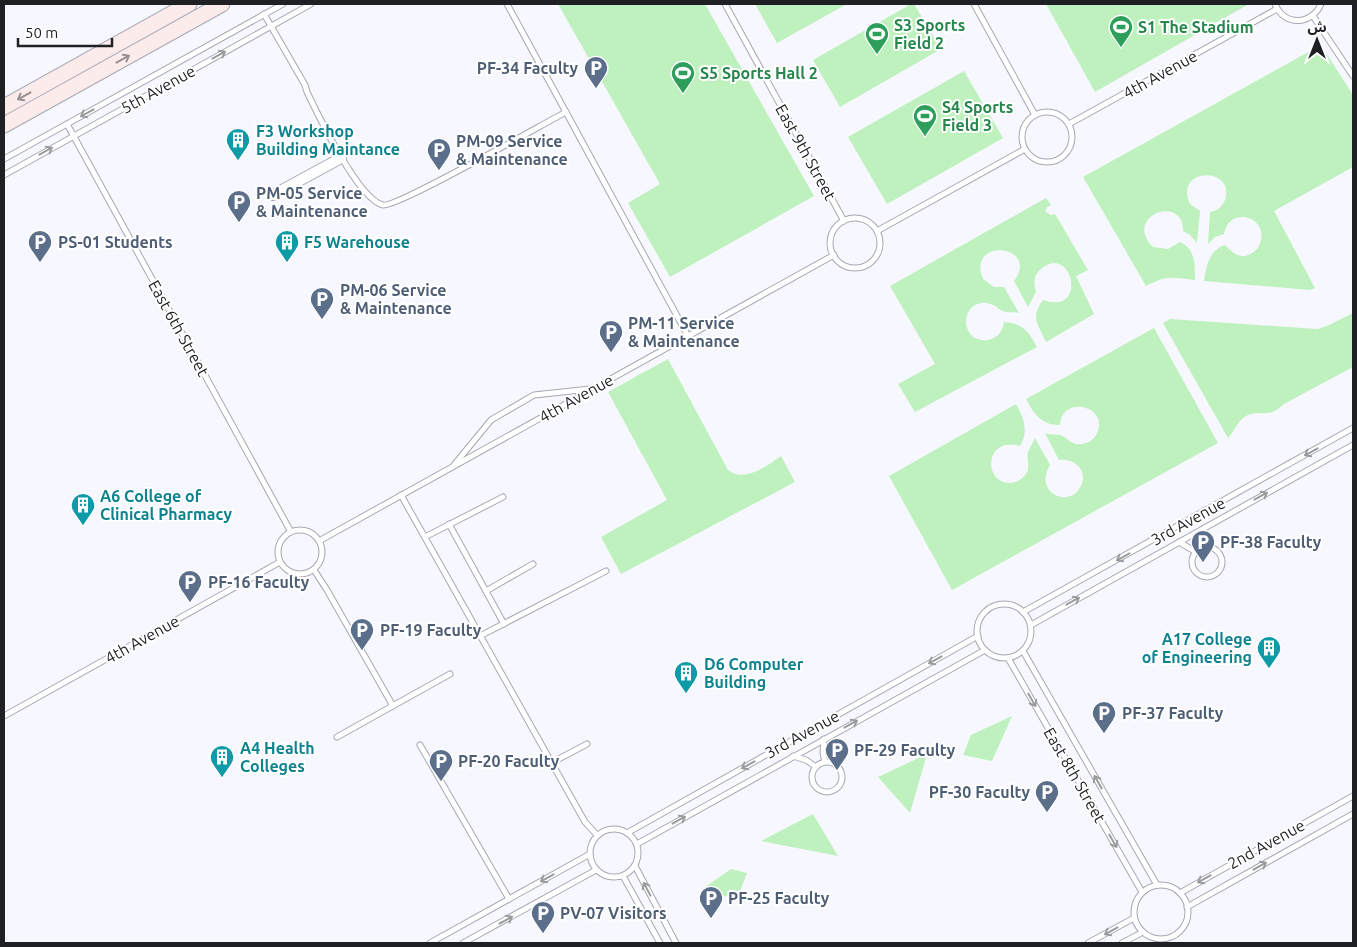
<svg xmlns="http://www.w3.org/2000/svg" width="1357" height="947" font-family="Ubuntu,'Noto Sans Arabic',sans-serif">
<rect width="100%" height="100%" fill="#f7f8ff"/>
<!-- green -->
<g fill="#bef1bd">
<path d="M558,4H705L814,196L670,277L628,203L660,184Z"/>
<path d="M755,4H847L777,43Z"/>
<path d="M911,4H914L941,49L840,107L813,60Z"/>
<path d="M1046,4H1249L1095,92Z"/>
<path d="M1321,45L1353,95V167L1274,211L1315,288L1310,290L1204,281C1206,267 1209,250 1225,245C1236,257 1246,261 1258,248C1274,217 1229,204 1224,234L1215,237L1208,244L1210,212C1217,211 1222,207 1225,200C1236,166 1173,167 1190,204L1200,211L1197,243L1190,235L1183,231C1184,193 1122,216 1153,247L1168,249L1180,242C1196,249 1195,266 1195,280C1174,277 1165,275 1146,286L1083,177Z"/>
<path d="M964,71L1003,138L887,204L848,137Z"/>
<path d="M1046,198L1051,205L1046,208V212L1051,215L1055,214L1088,270L1076,276L1094,314L1046,342C1038,324 1030,318 1043,300C1090,316 1071,240 1040,270C1033,276 1034,284 1036,292L1028,307L1014,281C1041,245 966,236 983,279L994,287H1004L1019,313C1014,312 1007,313 1003,311C999,310 997,306 993,305C983,300 971,304 967,315C964,324 967,330 973,337C987,345 1002,338 1004,322C1022,323 1029,332 1037,347L915,412L898,384L935,364L890,286Z"/>
<path d="M1353,313V367L1284,404C1279,408 1274,413 1267,413C1261,414 1255,412 1248,415C1238,419 1235,431 1228,438L1163,323L1170,319L1318,329L1329,325Z"/>
<path d="M1154,328L1218,443L952,590L889,476L1016,404C1024,418 1029,431 1020,446C984,436 983,483 1010,483C1016,483 1022,479 1026,474C1031,466 1026,458 1028,452C1030,447 1033,443 1035,438L1050,465C1032,494 1073,511 1082,483C1084,478 1083,472 1080,468C1074,461 1067,459 1059,460L1045,433C1050,435 1055,434 1060,435C1066,436 1069,443 1076,444C1084,445 1092,442 1096,435C1112,407 1062,393 1060,425C1041,425 1034,414 1026,399Z"/>
<path d="M668,359L728,470C744,483 767,466 781,456L795,482L621,574L601,537L667,500L608,392Z"/>
<path d="M1012,716L992,761L963,755L971,735Z"/>
<path d="M927,754L910,813L878,777Z"/>
<path d="M813,814L838,856L761,841Z"/>
<path d="M731,869L747,873L737,899L701,890Z"/>
</g>
<g fill="none" stroke-linecap="round" stroke-linejoin="round">
<!-- lane casing -->
<g stroke="#a6a8b2" stroke-width="7">
<g id="lane">
<path d="M507,4L688,336"/>
<path d="M725,4L844,221"/>
<path d="M974,4L1035,115"/>
<path d="M1275,4C1284,27 1312,25 1321,4"/>
<path d="M264,14L305,85L307,92C318,115 359,200 383,205C396,208 543,124 566,112"/>
<path d="M1313,16L1353,76"/>
<circle cx="1047" cy="137" r="25"/>
<path d="M67,124L291,532"/>
<path d="M1069,124L1277,9"/>
<path d="M4,159L283,4"/>
<path d="M4,175L311,4"/>
<circle cx="855" cy="243" r="25"/>
<path d="M877,231L1025,149"/>
<path d="M454,465L491,420L534,395L590,389"/>
<path d="M401,495L585,822L597,835"/>
<path d="M449,524L504,624"/>
<path d="M1204,528L1203,539L1205,548"/>
<circle cx="300" cy="552" r="22"/>
<path d="M425,537L503,497"/>
<path d="M319,541L834,255"/>
<path d="M1179,542L1196,552"/>
<circle cx="1207" cy="562" r="15"/>
<path d="M314,570L327,590L393,706"/>
<path d="M486,591L533,564"/>
<circle cx="1004" cy="631" r="27"/>
<path d="M1023,612L1353,428"/>
<path d="M1031,625L1353,445"/>
<path d="M480,636L606,571"/>
<path d="M1023,651L1157,885"/>
<path d="M1008,658L1142,892"/>
<path d="M4,716L280,562"/>
<path d="M337,737L450,674"/>
<path d="M824,739L823,753L825,762"/>
<path d="M420,745L509,899"/>
<path d="M793,756L806,760L816,767"/>
<circle cx="827" cy="777" r="15"/>
<path d="M551,763L587,744"/>
<circle cx="614" cy="853" r="24"/>
<path d="M627,833L978,636"/>
<path d="M637,844L985,650"/>
<path d="M635,866L676,943"/>
<path d="M623,876L660,943"/>
<circle cx="1161" cy="912" r="27"/>
<path d="M1180,893L1353,796"/>
<path d="M1187,907L1353,814"/>
<path d="M430,943L590,854"/>
<path d="M463,943L596,870"/>
<path d="M1088,943L1134,918"/>
<path d="M1122,943L1143,932"/>
</g>
</g>
<!-- street casing -->
<g stroke="#a6a8b2" stroke-width="12">
<path id="street" d="M273,195L341,158"/>
</g>
<!-- secondary casing -->
<g stroke="#a6a8b2" stroke-width="17">
<g id="secondary">
<path d="M4,107L189,4"/>
<path d="M4,125L222,4"/>
</g>
</g>
<!-- lane -->
<use href="#lane" stroke="#fff" stroke-width="5"/>
<!-- street -->
<use href="#street" stroke="#fff" stroke-width="10"/>
<!-- secondary -->
<use href="#secondary" stroke="#fcebeb" stroke-width="15"/>
</g>
<!-- one-way arrows -->
<defs><path id="oneway-shaft" d="M-6 0H5M1.5-3L5.5 0L1.5 3" fill="none" stroke-width="1.6" stroke-linecap="round" stroke-linejoin="round" transform="scale(1.25)"/></defs>
<g stroke="#9a9b9c">
<use href="#oneway-shaft" transform="translate(219 55) rotate(-29)"/>
<use href="#oneway-shaft" transform="translate(87 113) rotate(151)"/>
<use href="#oneway-shaft" transform="translate(46 151) rotate(-29)"/>
<use href="#oneway-shaft" transform="translate(1311 452) rotate(151)"/>
<use href="#oneway-shaft" transform="translate(1261 496) rotate(-29)"/>
<use href="#oneway-shaft" transform="translate(1123 557) rotate(151)"/>
<use href="#oneway-shaft" transform="translate(1073 601) rotate(-29)"/>
<use href="#oneway-shaft" transform="translate(935 660) rotate(151)"/>
<use href="#oneway-shaft" transform="translate(1032 700) rotate(60)"/>
<use href="#oneway-shaft" transform="translate(851 724) rotate(-29)"/>
<use href="#oneway-shaft" transform="translate(748 765) rotate(151)"/>
<use href="#oneway-shaft" transform="translate(1098 782) rotate(-120)"/>
<use href="#oneway-shaft" transform="translate(679 820) rotate(-29)"/>
<use href="#oneway-shaft" transform="translate(1113 841) rotate(60)"/>
<use href="#oneway-shaft" transform="translate(1260 866) rotate(-29)"/>
<use href="#oneway-shaft" transform="translate(547 878) rotate(151)"/>
<use href="#oneway-shaft" transform="translate(1204 879) rotate(151)"/>
<use href="#oneway-shaft" transform="translate(647 889) rotate(-118)"/>
<use href="#oneway-shaft" transform="translate(506 920) rotate(-29)"/>
<use href="#oneway-shaft" transform="translate(1111 931) rotate(151)"/>
</g>
<g stroke="#999091">
<use href="#oneway-shaft" transform="translate(123 59) rotate(-29)"/>
<use href="#oneway-shaft" transform="translate(24 96) rotate(151)"/>
</g>
<!-- icons -->
<defs>
<g id="stadium-pin" transform="scale(1.25)"><path d="M0 17L-7.5 6A9.5 9.5 0 1 1 7.5 6Z" fill="#2e9e5b" stroke="#fff"/><path d="M0-5a6.5 5 0 1 0 0 10a6.5 5 0 1 0 0-10ZM-3.5-1.8h7v3.6h-7Z" fill="#fff"/></g>
<g id="parking-pin" transform="scale(1.25)"><path d="M0 17L-7.5 6A9.5 9.5 0 1 1 7.5 6Z" fill="#5c6f8a" stroke="#fff"/><path d="M-3.5-5.5H1a3.5 3.5 0 0 1 0 7H-1V5.5H-3.5ZM-1-3.4V-.6H.8a1.4 1.4 0 0 0 0-2.8Z" fill="#fff"/></g>
<g id="building-pin" transform="scale(1.25)"><path d="M0 17L-7.5 6A9.5 9.5 0 1 1 7.5 6Z" fill="#0f9aa8" stroke="#fff"/><path d="M-4-6H4V6H1V3H-1V6H-4ZM-2.5-4.3h1.7v1.8h-1.7ZM.8-4.3h1.7v1.8H.8ZM-2.5-1h1.7V.8h-1.7ZM.8-1h1.7V.8H.8Z" fill="#fff"/></g>
</defs>
<g fill-rule="evenodd">
<use href="#stadium-pin" x="1121" y="27"/>
<use href="#stadium-pin" x="877" y="34"/>
<use href="#parking-pin" x="596" y="68"/>
<use href="#stadium-pin" x="683" y="73"/>
<use href="#stadium-pin" x="925" y="116"/>
<use href="#building-pin" x="238" y="140"/>
<use href="#parking-pin" x="439" y="150"/>
<use href="#parking-pin" x="239" y="202"/>
<use href="#parking-pin" x="40" y="242"/>
<use href="#building-pin" x="287" y="242"/>
<use href="#parking-pin" x="322" y="299"/>
<use href="#parking-pin" x="611" y="332"/>
<use href="#building-pin" x="83" y="505"/>
<use href="#parking-pin" x="1203" y="542"/>
<use href="#parking-pin" x="190" y="582"/>
<use href="#parking-pin" x="362" y="630"/>
<use href="#building-pin" x="1269" y="648"/>
<use href="#building-pin" x="686" y="673"/>
<use href="#parking-pin" x="1104" y="713"/>
<use href="#parking-pin" x="837" y="750"/>
<use href="#building-pin" x="222" y="757"/>
<use href="#parking-pin" x="441" y="761"/>
<use href="#parking-pin" x="1047" y="792"/>
<use href="#parking-pin" x="711" y="898"/>
<use href="#parking-pin" x="543" y="913"/>
</g>
<g text-anchor="middle" dominant-baseline="central" stroke-width="4" stroke-linejoin="round" paint-order="stroke">
<!-- leisure labels -->
<g font-size="16" font-weight="bold" fill="#27864d" stroke="#fff" text-anchor="start">
<text x="894" y="25">S3 Sports<tspan x="894" dy="18">Field 2</tspan></text>
<text x="1138" y="27">S1 The Stadium</text>
<text x="700" y="73">S5 Sports Hall 2</text>
<text x="942" y="107">S4 Sports<tspan x="942" dy="18">Field 3</tspan></text>
</g>
<!-- service labels -->
<g font-size="16" font-weight="bold" fill="#4e5e75" stroke="#fff" text-anchor="start">
<text x="578" y="68" text-anchor="end">PF-34 Faculty</text>
<text x="456" y="141">PM-09 Service<tspan x="456" dy="18">&amp; Maintenance</tspan></text>
<text x="256" y="193">PM-05 Service<tspan x="256" dy="18">&amp; Maintenance</tspan></text>
<text x="58" y="242">PS-01 Students</text>
<text x="340" y="290">PM-06 Service<tspan x="340" dy="18">&amp; Maintenance</tspan></text>
<text x="628" y="323">PM-11 Service<tspan x="628" dy="18">&amp; Maintenance</tspan></text>
<text x="1220" y="542">PF-38 Faculty</text>
<text x="208" y="582">PF-16 Faculty</text>
<text x="380" y="630">PF-19 Faculty</text>
<text x="1122" y="713">PF-37 Faculty</text>
<text x="854" y="750">PF-29 Faculty</text>
<text x="458" y="761">PF-20 Faculty</text>
<text x="1030" y="792" text-anchor="end">PF-30 Faculty</text>
<text x="728" y="898">PF-25 Faculty</text>
<text x="560" y="913">PV-07 Visitors</text>
</g>
<!-- street labels -->
<g font-size="16" fill="#1f2024" stroke="#fff">
<text transform="translate(1160 74) rotate(-29)">4th Avenue</text>
<text transform="translate(158 89) rotate(-29)">5th Avenue</text>
<text transform="translate(806 152) rotate(61)">East 9th Street</text>
<text transform="translate(179 328) rotate(61)">East 6th Street</text>
<text transform="translate(576 398) rotate(-29)">4th Avenue</text>
<text transform="translate(1188 521) rotate(-29)">3rd Avenue</text>
<text transform="translate(142 639) rotate(-29)">4th Avenue</text>
<text transform="translate(802 734) rotate(-29)">3rd Avenue</text>
<text transform="translate(1075 775) rotate(60)">East 8th Street</text>
<text transform="translate(1266 844) rotate(-29)">2nd Avenue</text>
</g>
<!-- culture labels -->
<g font-size="16" font-weight="bold" fill="#0d838f" stroke="#fff" text-anchor="start">
<text x="256" y="131">F3 Workshop<tspan x="256" dy="18">Building Maintance</tspan></text>
<text x="304" y="242">F5 Warehouse</text>
<text x="100" y="496">A6 College of<tspan x="100" dy="18">Clinical Pharmacy</tspan></text>
<text x="1252" y="639" text-anchor="end">A17 College<tspan x="1252" dy="18">of Engineering</tspan></text>
<text x="704" y="664">D6 Computer<tspan x="704" dy="18">Building</tspan></text>
<text x="240" y="748">A4 Health<tspan x="240" dy="18">Colleges</tspan></text>
</g>
</g>
<!-- border -->
<rect width="1357" height="947" fill="none" stroke="#1f2024" stroke-width="10"/>
<!-- north arrow -->
<g transform="translate(1317 40)" stroke="#ffffff" stroke-width="4" paint-order="stroke">
<path d="M0-4L9 19L0 12L-9 19Z" fill="#1f2024"/>
<text y="-8" font-size="14" font-weight="bold" text-anchor="middle" fill="#1f2024">ش</text>
</g>
<!-- scale -->
<path d="M18 38v8h94v-8" fill="none" stroke="#1f2024" stroke-width="2.5"/>
<text x="25" y="38" font-size="15" fill="#1f2024" stroke="#ffffff" stroke-width="4" paint-order="stroke">50 m</text>
</svg>
